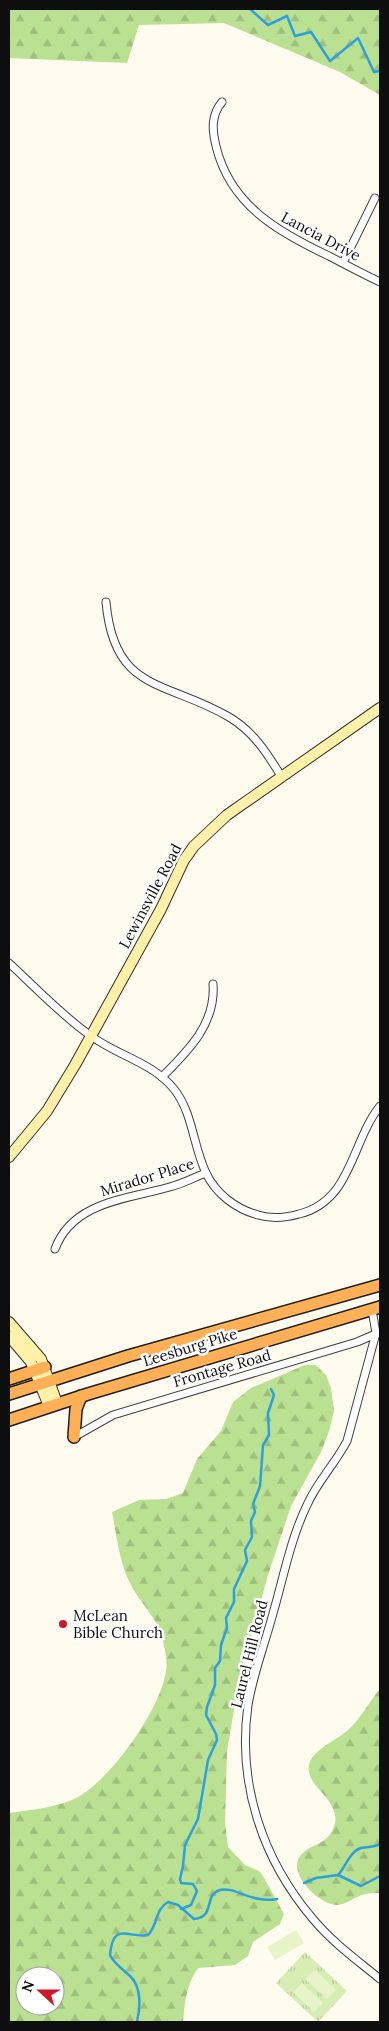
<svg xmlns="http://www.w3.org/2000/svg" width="389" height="2031" font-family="Lora,serif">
<defs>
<pattern id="grass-tufts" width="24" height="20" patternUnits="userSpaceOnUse" patternTransform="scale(1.25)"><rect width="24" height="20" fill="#d6eeb4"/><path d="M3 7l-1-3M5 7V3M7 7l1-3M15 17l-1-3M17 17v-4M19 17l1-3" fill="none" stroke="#b6cb9a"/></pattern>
<pattern id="forest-firs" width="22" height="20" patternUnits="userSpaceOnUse" patternTransform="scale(1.25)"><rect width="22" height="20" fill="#bae091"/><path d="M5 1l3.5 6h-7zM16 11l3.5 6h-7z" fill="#9fbf7c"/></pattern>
</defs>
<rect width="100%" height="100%" fill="#fffbef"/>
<!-- grass -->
<path fill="url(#grass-tufts)" d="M305,1952L347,1991L318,2022L276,1983Z"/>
<!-- forest -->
<g fill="url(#forest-firs)" fill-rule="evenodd">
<path d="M9,9H380V95L340,72L224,23L139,25L127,63L9,58Z"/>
<path d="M305,1365H316L326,1375L331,1388L334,1411L329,1431L321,1452L291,1506L268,1575L239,1680L227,1751L225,1823L228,1847L245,1865L259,1871L263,1876L284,1914L280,1924L253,1942L248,1956L235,1965L198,1968C186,1986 185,2001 183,2022H9V1813C30,1810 52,1808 72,1800C108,1785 161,1709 166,1671C168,1663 165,1650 163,1641C160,1621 140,1603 131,1585C119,1562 117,1537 112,1512L139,1500L166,1499L183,1493L197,1459L221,1431L233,1402L251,1388ZM25,1976H55V2006H25Z"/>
<path d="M380,1689V1893C375,1893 370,1893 365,1894C356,1896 346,1905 337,1905C320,1905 289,1875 299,1858C308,1842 329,1848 335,1823C338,1809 325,1796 317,1787C292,1757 329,1746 347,1731C360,1720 369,1702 380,1689Z"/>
</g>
<!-- pitch -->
<g fill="#e7f4c7">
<path d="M296,1930L304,1943L275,1960L267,1947Z"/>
<path d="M315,1970L336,1990L327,1999L305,1979Z"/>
<path d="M302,1983L323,2003L314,2012L293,1992Z"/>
</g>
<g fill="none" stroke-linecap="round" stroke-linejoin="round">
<!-- stream -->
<g stroke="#2da0db" stroke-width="2.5">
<path d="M250,9L268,25L287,16L295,36L311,32L330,61L358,38L374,72L380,71"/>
<path d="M380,1810V1815"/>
<path d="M338,1875C346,1867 349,1852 361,1848C368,1846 374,1848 380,1844"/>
<path d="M304,1883L316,1878L338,1875L361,1886L380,1876"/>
<path d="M181,1909L191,1905L197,1891L193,1884L181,1883L180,1879L183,1866L185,1845L198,1819L208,1760L217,1740L216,1734L206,1715L207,1707L215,1685V1668L220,1661L221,1645L227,1628L226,1618L234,1602V1589L247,1561L245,1550L252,1537L251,1521L255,1512L253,1504L260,1486L263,1445L269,1435L268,1413L274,1395L271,1389"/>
<path d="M137,2022C140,2009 142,1988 131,1977C123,1969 115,1965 110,1955C113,1920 129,1939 148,1935C158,1925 155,1909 168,1902L178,1905L194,1919C216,1917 203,1895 220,1890C235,1886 252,1904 277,1899"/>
</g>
<!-- minor casing -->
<g stroke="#414141" stroke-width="9">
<g id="minor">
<path d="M222,102C211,115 212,130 216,146C230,205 278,232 329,256C346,265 363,274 380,282"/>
<path d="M343,263L375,198"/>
<path d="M106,602C114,693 166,680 229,717C253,731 267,753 281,776"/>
<path d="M9,963C35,987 61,1015 91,1036C118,1056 152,1062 174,1089C193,1113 193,1146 206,1173C216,1194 236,1209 258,1215C271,1219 285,1218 299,1214C352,1201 351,1142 380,1106"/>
<path d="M162,1077C188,1051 216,1024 213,984"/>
<path d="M55,1249C73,1200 131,1199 173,1186C184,1183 195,1177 206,1173"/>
<path d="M372,1310L376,1333L347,1441C335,1464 317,1482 307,1505C290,1540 283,1580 272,1617C264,1646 253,1675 248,1705C237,1783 262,1859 313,1919C332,1942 357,1960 380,1979"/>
<path d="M74,1437L113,1415L357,1342L378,1333"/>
</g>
</g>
<!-- secondary casing -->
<g stroke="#303030" stroke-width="12">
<g id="secondary">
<path d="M9,1157L47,1111L75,1065L161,909L184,860L194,846L227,815L380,708"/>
<path d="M9,1322L41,1359L57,1403"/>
<path d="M9,1336L31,1362L49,1406"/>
</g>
</g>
<!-- trunk casing -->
<g stroke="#1f1f1f" stroke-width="14">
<g id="trunk">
<path d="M9,1379L45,1367"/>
<path d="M9,1394L128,1356L380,1285"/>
<path d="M9,1420L88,1394L380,1307"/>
<path d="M74,1437L76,1409L81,1396"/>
</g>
</g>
<!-- minor -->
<use href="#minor" stroke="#fff" stroke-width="7"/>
<!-- secondary -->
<use href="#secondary" stroke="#fff0aa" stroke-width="10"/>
<!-- trunk -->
<use href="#trunk" stroke="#ffb056" stroke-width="11"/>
</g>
<!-- markers -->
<circle fill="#cc172b" stroke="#fff" stroke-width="2" cx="63" cy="1624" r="5"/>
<g text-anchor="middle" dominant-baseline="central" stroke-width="5" stroke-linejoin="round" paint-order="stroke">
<!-- street labels -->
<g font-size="15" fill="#0e0e0e" stroke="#fff">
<text transform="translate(321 236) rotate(28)">Lancia Drive</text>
<text transform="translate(150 896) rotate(-62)">Lewinsville Road</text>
<text transform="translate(147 1177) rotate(-17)">Mirador Place</text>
<text transform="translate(190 1347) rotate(-17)">Leesburg Pike</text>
<text transform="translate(222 1368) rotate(-16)">Frontage Road</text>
<text transform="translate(249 1654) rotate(-76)">Laurel Hill Road</text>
</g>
<!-- poi labels -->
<g font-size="15" fill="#0e0e0e" stroke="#fff" text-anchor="start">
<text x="73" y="1615">McLean<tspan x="73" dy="17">Bible Church</tspan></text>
</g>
</g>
<!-- border -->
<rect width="389" height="2031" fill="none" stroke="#0e0e0e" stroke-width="20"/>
<!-- north arrow -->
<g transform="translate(40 1991) rotate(291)"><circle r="24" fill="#ffffff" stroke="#9f9f9f"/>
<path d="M0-4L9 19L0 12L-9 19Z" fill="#cc172b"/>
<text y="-8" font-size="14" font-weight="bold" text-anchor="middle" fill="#0e0e0e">N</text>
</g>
</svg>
